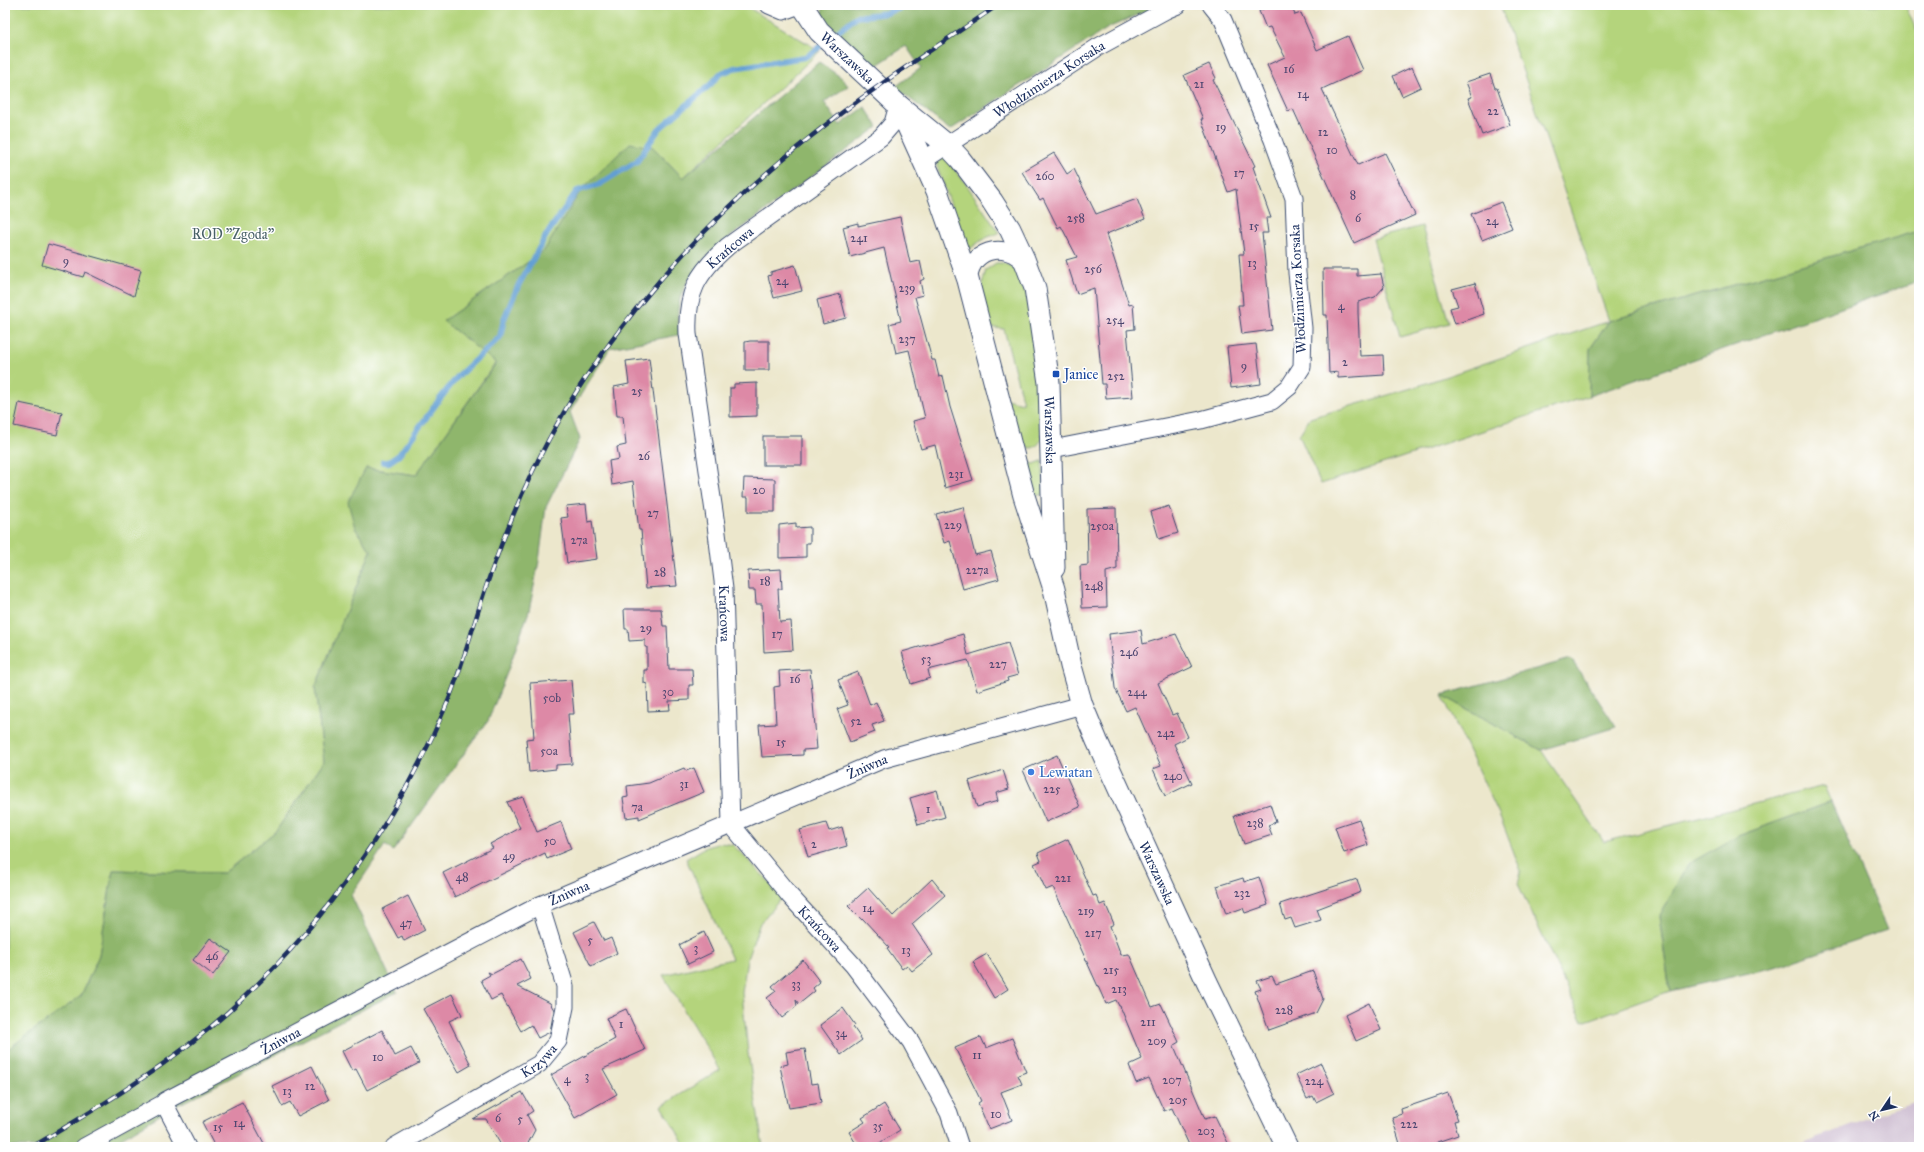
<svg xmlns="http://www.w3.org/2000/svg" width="1924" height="1152" font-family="'IM FELL Great Primer',serif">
<rect width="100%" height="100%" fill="#fff"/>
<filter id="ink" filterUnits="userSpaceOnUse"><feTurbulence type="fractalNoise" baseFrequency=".025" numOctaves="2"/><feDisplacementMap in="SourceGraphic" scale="8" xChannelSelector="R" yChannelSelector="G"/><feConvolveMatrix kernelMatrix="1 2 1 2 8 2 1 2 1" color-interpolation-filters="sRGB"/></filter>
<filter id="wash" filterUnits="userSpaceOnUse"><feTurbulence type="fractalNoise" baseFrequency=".012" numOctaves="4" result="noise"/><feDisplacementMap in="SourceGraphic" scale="16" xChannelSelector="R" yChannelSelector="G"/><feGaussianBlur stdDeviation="0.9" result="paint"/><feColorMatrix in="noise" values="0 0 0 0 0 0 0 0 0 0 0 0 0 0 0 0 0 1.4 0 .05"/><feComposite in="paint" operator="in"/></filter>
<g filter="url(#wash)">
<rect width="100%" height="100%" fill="#ece7cc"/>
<!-- industrial -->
<path fill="#cebed1" d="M1919,1102V1147H1793L1878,1114Z"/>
<!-- green -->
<g fill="#b4d47c" stroke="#68826d">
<path d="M5,5H744L820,51L683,178L653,147L581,190L544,251L443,321L496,362L416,475L366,468L355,528L371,551L315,688L324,761L276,831L224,873L113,870L99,955L81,996L5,1144Z"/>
<path d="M1500,5H1905L1919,36V231L1609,321L1590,349L1589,396L1321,484L1299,435L1310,418L1412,388L1609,321Z"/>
<path d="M944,157L964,181L999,233C986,237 979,241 969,250H967L936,163Z"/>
<path d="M1422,226L1449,323L1400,337L1373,239Z"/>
<path d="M996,263H1003L1014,267L1021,279L1027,296L1036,339L1042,439C1036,449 1031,450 1020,445L1006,399L1023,403L1004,329L987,327L980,291L986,270Z"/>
<path d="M1023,461L1034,464L1042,461L1044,493L1042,495H1033Z"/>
<path d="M1442,695L1541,750L1604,842L1824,786L1831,802L1738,836L1659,917L1670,991L1583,1022L1518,884L1521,871L1499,814Z"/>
<path d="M721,843L733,845L783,896L760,923L747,959L742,993L748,1053L763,1147H686L662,1106L720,1070L663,975L732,959L686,859L706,847Z"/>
</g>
<!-- forest -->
<g fill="#8fb66c" stroke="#557265">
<path d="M823,5H1160L1108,28L950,130L895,87L921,68L906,46L874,67L822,19Z"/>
<path d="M819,62L842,78L848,86L824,102L840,125L865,107L878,127L723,242C703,260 681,281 678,310C677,318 679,327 679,335L610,348L570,412L580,439L546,507L539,561L529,611L508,670L488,721L393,851L385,845L351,895L397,992L172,1108L106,1147H5V1051L81,996L99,955L113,870L224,873L276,831L324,761L315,688L371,551L355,528L348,502L366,468L416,475L496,363L443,321L544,251L581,190L630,143L653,147L683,178Z"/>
<path d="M1919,231V281L1589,396L1590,349L1609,321Z"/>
<path d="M1571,659L1616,727L1541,750L1442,695Z"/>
<path d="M1831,802L1887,930L1775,967L1670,991L1659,916L1688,864L1738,836Z"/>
</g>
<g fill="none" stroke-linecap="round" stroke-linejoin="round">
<!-- stream -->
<path stroke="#629fd3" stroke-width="6" d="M383,462H389L399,455L439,400L458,376L500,337L504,319L519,284L547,234L577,191L600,184L637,161L659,129L710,85L720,74L734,68L805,57L812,53L856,17L887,13L908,5"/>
</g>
<g id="blocks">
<!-- building -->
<g fill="#dd89a6">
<path d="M1272,5H1291L1295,15L1301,13L1317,50L1348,36L1363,70L1322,89L1358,165L1385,153L1415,215L1354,243L1293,109L1288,111L1267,65L1285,57L1270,27L1266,28L1259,11Z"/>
<path d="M1209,64L1216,78L1213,80L1255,166L1253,167L1271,218H1266L1268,233H1262L1272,330L1242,334L1238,305H1243L1239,254H1244L1236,189L1228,192L1201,119H1203L1184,75Z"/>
<path d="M1412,67L1421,87L1402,96L1393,76Z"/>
<path d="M1490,74L1495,88H1497L1510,125L1482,135L1468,98L1472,97L1466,82Z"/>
<path d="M1054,153L1067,174L1074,169L1096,214L1137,199L1145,219L1106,234L1129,305L1133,304L1135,329L1127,330L1133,397L1106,399L1105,384H1102L1094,288L1077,294L1066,260L1077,257L1061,226L1058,228L1043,198L1040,200L1022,172Z"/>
<path d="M1501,202L1512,228L1482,240L1471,214Z"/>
<path d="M900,217L910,263L920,261L924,279L920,281L923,295L915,297L932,360H935L939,377L943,376L950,407L973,480L945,488L935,445L921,449L913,421L925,418L909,350L896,353L889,324L901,321L884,248L850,257L843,227L858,223V226Z"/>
<path d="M48,244L141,270L134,296L85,272L83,277L42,265Z"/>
<path d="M795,265L802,291L774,298L768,276L771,275V272Z"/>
<path d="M1323,269H1357V276L1381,274L1384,287L1375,297L1358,302V313L1360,356L1383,355L1384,375L1338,378V372L1329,373L1327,315H1324Z"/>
<path d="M1475,283L1484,314L1455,324L1450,308L1458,306L1452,289Z"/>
<path d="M840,294L846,318L823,324L817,300Z"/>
<path d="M750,341H769V370H745V342Z"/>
<path d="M1256,344L1261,384L1231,388L1227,347Z"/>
<path d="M649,358L677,586L646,588L641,530H639L633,481L612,485L609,461L619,459L617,447L626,445L623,416H617L614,387L629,384L626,361Z"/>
<path d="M757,383V416L730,417V388H734V384Z"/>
<path d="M19,403L62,412L57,435L14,426Z"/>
<rect x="763" y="436" width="39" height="29"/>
<path d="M744,478L775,479V512H748V497H743Z"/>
<path d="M586,504L588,522L592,521L597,559L567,563L561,518L568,517L566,506Z"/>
<path d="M1169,506L1178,533L1159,539L1151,512Z"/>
<path d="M963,507L975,555L991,551L999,579L963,589L950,541L944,543L936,514Z"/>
<path d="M1116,508L1117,569L1106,572L1107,607L1082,608L1080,566L1088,565L1087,509Z"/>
<path d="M796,523V528L810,527V543H806V557L779,558V525Z"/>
<path d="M781,569L782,589H778L780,622L791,621L793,650L764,652L762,604H756L755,590H749L748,571Z"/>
<path d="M624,609H661L663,626H667L669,669H692L693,685H689V700L669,701L670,710L648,711L647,684L644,683V670H647V647H645V640L629,641L628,629H625Z"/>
<path d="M1141,630L1143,644L1176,634L1192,667L1158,683L1172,715L1177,713L1188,737L1174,744L1192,783L1165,796L1153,769L1161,766L1135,707L1126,711L1115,688L1109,634Z"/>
<path d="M963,634L968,655L1008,643L1018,675L1007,678L1008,681L977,691L968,660L928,670L930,678L911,684L902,652Z"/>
<path d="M810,669L817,749L803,750V755L762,757L759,725L776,724L774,687L780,686L779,671Z"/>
<path d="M858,672L870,705L876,702L884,721L872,725L875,732L850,742L837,709L848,705L838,680Z"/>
<path d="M571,680L574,714H568L572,764L556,765V769L529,772L526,739L534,738L530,683Z"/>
<path d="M1057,755L1080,807L1046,822L1023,770Z"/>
<path d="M684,768L686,771L694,768L704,792L639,819V816L626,818L623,798L628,797L627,786L649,783Z"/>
<path d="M1003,770L1009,789L996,793L998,801L977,807L969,781Z"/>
<path d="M937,790L945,817L918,825L910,798Z"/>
<path d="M523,797L537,832L561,822L571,849L547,859L545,853L455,897L443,873L493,848L490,844L520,828L507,802Z"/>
<path d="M1270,804L1276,822L1268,825L1272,835L1244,844L1234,816Z"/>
<path d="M1359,819L1368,845L1344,853L1335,827Z"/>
<path d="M826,823L829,831L842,827L847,846L808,857L800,830Z"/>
<path d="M1068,839L1093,896L1096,895L1100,905L1105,903L1114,924L1110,926L1121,955L1129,954L1152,1007L1161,1004L1179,1042L1174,1045V1046L1205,1119L1215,1116L1230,1147H1190L1172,1108L1164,1111L1149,1078L1136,1083L1129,1065L1142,1059L1120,1006H1119L1116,1000L1106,1004L1053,887L1046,890L1034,864L1041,861L1038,853Z"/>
<path d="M1259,877L1268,905L1245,913L1243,908L1226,914L1217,886L1243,878L1244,882Z"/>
<path d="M932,879L945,895L912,924L933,955L912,971L907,965L902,969L887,948L889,947L863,919L862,920L848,906L868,888L893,916Z"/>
<path d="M1357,879L1361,892L1317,909L1321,920L1295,928L1291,918L1285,920L1280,904Z"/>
<path d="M408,896L425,930L404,941L402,936L398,938L382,909Z"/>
<path d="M594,922L604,941L611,938L617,953L591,966L574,932Z"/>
<path d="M704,932L713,952L688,964L679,945Z"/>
<path d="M210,938L231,952L213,975L193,960Z"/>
<path d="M987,954L1008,989L994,998L973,962Z"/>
<path d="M521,959L531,979L517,986L550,1003L554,1010L550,1032L538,1038L531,1025L521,1031L501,995L491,1000L481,980L490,975L488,972L492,974Z"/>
<path d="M803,960L820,982L813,988L815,991L799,1004L796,1000L797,1006L782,1018L767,998L776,991L772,986Z"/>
<path d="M1313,971L1323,999L1316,1013L1269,1030L1255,991L1261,989L1257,981L1272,976L1276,984Z"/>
<path d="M452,994L462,1015L449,1021L471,1065L459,1072L423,1009Z"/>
<path d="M1369,1003L1381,1030L1356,1041L1345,1015Z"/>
<path d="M843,1008L855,1025L853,1027L862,1040L841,1055L820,1025Z"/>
<path d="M626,1009L645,1050L603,1069L617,1094L575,1118L551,1075L615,1039L606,1018Z"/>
<path d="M382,1030L395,1056L411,1048L419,1063L367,1090L356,1069L352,1071L342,1051Z"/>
<path d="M981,1037L986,1048L1012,1038L1026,1072L1018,1075L1022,1084L1001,1092L1012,1120L989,1129L978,1103L981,1101L955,1048Z"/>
<path d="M805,1049L811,1084L818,1083L821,1103L789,1108L780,1066L788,1064L786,1052Z"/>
<path d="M1321,1063L1334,1093L1316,1102L1313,1096L1307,1099L1296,1075Z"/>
<path d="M312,1066L329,1100L298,1116L290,1102L282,1106L272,1086Z"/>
<path d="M522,1092L533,1111L527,1115L535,1130L526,1147H502L486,1119H473Z"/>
<path d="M1448,1093L1458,1120L1454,1121L1458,1135L1437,1142L1439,1147H1401L1392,1117L1402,1114L1401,1109Z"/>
<path d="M242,1102L266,1147H215L202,1122Z"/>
<path d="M884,1104L900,1130L873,1147H858L849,1132L865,1122L862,1118Z"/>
</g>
</g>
</g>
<g filter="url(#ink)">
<use href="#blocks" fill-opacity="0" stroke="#3a4b6e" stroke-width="1"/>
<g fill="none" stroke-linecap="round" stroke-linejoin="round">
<!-- minor casing -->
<g stroke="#3a4b6e" stroke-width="19">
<g id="minor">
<path d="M769,5L783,11L799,5"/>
<path id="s1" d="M898,105L893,123L881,137L728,246C697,273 686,293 688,334L716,525L724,589L731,824L790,896L853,965L911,1042L949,1113L960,1147"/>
<path id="s2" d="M924,160L1098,47L1166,10L1178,5"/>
<path d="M969,285C965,250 1006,238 1026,265"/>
<path d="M1052,449L1201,420L1272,401L1289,387L1302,367L1303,328L1297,273L1294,198L1273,140L1223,20L1211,5"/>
<path d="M164,1103L187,1147"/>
<path id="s3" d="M84,1147L164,1103L165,1101L540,905L884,759L1082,705"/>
<path id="s4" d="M394,1147L539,1064L558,1041L565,1007V986L540,905"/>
</g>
</g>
<!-- tertiary casing -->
<g stroke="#3a4b6e" stroke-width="23">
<g id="tertiary">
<path id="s5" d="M802,5L819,31L898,105L947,145L960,159L992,201L1010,229L1024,259L1035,288L1049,383L1054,568"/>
<path id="s6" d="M898,105L937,191L968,280L1024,496L1054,589L1071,666L1082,705L1097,741L1207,982L1287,1147"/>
</g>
</g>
<!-- minor -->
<use href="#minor" stroke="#fff" stroke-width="17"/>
<!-- tertiary -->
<use href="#tertiary" stroke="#fff" stroke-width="21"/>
<!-- rail casing -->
<g stroke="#1b2f5e" stroke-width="4.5">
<path id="rail" d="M32,1147C100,1107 169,1065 228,1012C324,926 400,817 449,699C466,656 477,610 493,567C517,500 548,433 588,374C649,284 724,205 809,138C869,90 935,48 998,5"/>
</g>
<!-- rail -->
<use href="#rail" stroke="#fff" stroke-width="3" stroke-dasharray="9" stroke-linecap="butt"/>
</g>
</g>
<!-- markers -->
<rect fill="#1a4fb4" stroke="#fff" stroke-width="1.5" x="1052" y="370" width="8" height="8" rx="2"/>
<circle fill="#3f7fe0" stroke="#fff" stroke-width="1.5" cx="1031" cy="772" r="4"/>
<g text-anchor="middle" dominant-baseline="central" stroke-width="3" stroke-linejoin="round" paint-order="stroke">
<!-- number labels -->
<g font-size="12" fill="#4c4670">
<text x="1289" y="69">16</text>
<text x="1199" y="84">21</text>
<text x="1303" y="94">14</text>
<text x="1493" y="111">22</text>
<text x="1221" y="127">19</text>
<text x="1323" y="132">12</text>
<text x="1332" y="150">10</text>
<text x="1239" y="173">17</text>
<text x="1045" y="176">260</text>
<text x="1353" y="195">8</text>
<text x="1076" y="218">258</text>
<text x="1358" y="218">6</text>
<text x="1492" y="221">24</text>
<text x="1254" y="226">15</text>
<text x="859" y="238">241</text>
<text x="66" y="261">9</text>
<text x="1252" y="263">13</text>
<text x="1093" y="269">256</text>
<text x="782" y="281">24</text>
<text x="907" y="288">239</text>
<text x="1341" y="306">4</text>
<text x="1115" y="320">254</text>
<text x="907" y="339">237</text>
<text x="1345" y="362">2</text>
<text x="1244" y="366">9</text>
<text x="1116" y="376">252</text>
<text x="637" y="391">25</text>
<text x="644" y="456">26</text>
<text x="956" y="474">231</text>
<text x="759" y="490">20</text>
<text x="653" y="513">27</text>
<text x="953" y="525">229</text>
<text x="1102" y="526">250a</text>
<text x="579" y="540">27a</text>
<text x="977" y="570">227a</text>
<text x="660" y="572">28</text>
<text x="765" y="581">18</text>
<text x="1094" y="586">248</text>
<text x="646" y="628">29</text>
<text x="777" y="634">17</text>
<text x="1129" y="652">246</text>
<text x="926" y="659">53</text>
<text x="998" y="664">227</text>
<text x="795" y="679">16</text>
<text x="668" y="692">30</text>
<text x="1137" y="692">244</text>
<text x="552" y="698">50b</text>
<text x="856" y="721">52</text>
<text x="1166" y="733">242</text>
<text x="781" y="742">15</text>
<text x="549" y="751">50a</text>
<text x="1173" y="776">240</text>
<text x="684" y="784">31</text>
<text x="1052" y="789">225</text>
<text x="637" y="807">7a</text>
<text x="928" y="809">1</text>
<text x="1255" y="823">238</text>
<text x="550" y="841">50</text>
<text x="814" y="844">2</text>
<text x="509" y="856">49</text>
<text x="462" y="877">48</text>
<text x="1063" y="878">221</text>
<text x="1242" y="893">232</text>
<text x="868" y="908">14</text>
<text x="1086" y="911">219</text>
<text x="406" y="923">47</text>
<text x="1093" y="933">217</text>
<text x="590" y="940">5</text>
<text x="696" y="948">3</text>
<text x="906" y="950">13</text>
<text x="212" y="956">46</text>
<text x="1111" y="970">215</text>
<text x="796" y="984">33</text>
<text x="1119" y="989">213</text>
<text x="1284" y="1010">228</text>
<text x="1148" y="1022">211</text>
<text x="621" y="1024">1</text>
<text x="841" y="1033">34</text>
<text x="1157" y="1041">209</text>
<text x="977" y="1055">11</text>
<text x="378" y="1057">10</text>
<text x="587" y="1076">3</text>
<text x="567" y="1079">4</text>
<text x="1172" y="1080">207</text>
<text x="1314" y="1081">224</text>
<text x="310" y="1086">12</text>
<text x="287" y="1091">13</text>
<text x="1178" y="1100">205</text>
<text x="996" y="1114">10</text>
<text x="498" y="1118">6</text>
<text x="520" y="1119">5</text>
<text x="239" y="1123">14</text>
<text x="1409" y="1124">222</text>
<text x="878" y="1126">35</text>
<text x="218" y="1127">15</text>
<text x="1206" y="1131">203</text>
</g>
<!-- street labels -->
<g font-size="14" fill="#1b2f5e" stroke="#fff">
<text stroke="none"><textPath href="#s5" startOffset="70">Warszawska</textPath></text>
<text stroke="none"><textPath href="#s2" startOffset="149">Włodzimierza Korsaka</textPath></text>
<text transform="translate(730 248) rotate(-40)">Krańcowa</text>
<text transform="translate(1298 289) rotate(-93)">Włodzimierza Korsaka</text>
<text stroke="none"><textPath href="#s5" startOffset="515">Warszawska</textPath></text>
<text stroke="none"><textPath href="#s1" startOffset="608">Krańcowa</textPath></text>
<text stroke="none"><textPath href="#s3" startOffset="872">Żniwna</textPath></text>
<text stroke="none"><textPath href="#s6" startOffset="813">Warszawska</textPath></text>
<text stroke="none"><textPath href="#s3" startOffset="548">Żniwna</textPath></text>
<text stroke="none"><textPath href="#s1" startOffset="956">Krańcowa</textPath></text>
<text stroke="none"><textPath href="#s3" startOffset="224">Żniwna</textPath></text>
<text stroke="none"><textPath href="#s4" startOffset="169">Krzywa</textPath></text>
</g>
<!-- park labels -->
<g font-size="14" fill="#496167" stroke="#fff">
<text x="233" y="234">ROD "Zgoda"</text>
</g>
<!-- transit labels -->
<g font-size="14" fill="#164399" stroke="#fff" text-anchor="start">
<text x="1064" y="374">Janice</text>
</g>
<!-- shop labels -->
<g font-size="14" fill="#366cbe" stroke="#fff" text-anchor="start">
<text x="1039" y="772">Lewiatan</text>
</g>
</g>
<!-- margin -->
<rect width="1924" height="1152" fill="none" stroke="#fff" stroke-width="20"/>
<!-- north arrow -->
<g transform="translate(1882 1110) rotate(235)" stroke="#ffffff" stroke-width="3" paint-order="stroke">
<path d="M0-3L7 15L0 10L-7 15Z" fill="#1b2f5e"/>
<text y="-6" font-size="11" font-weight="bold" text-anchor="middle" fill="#1b2f5e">N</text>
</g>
</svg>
